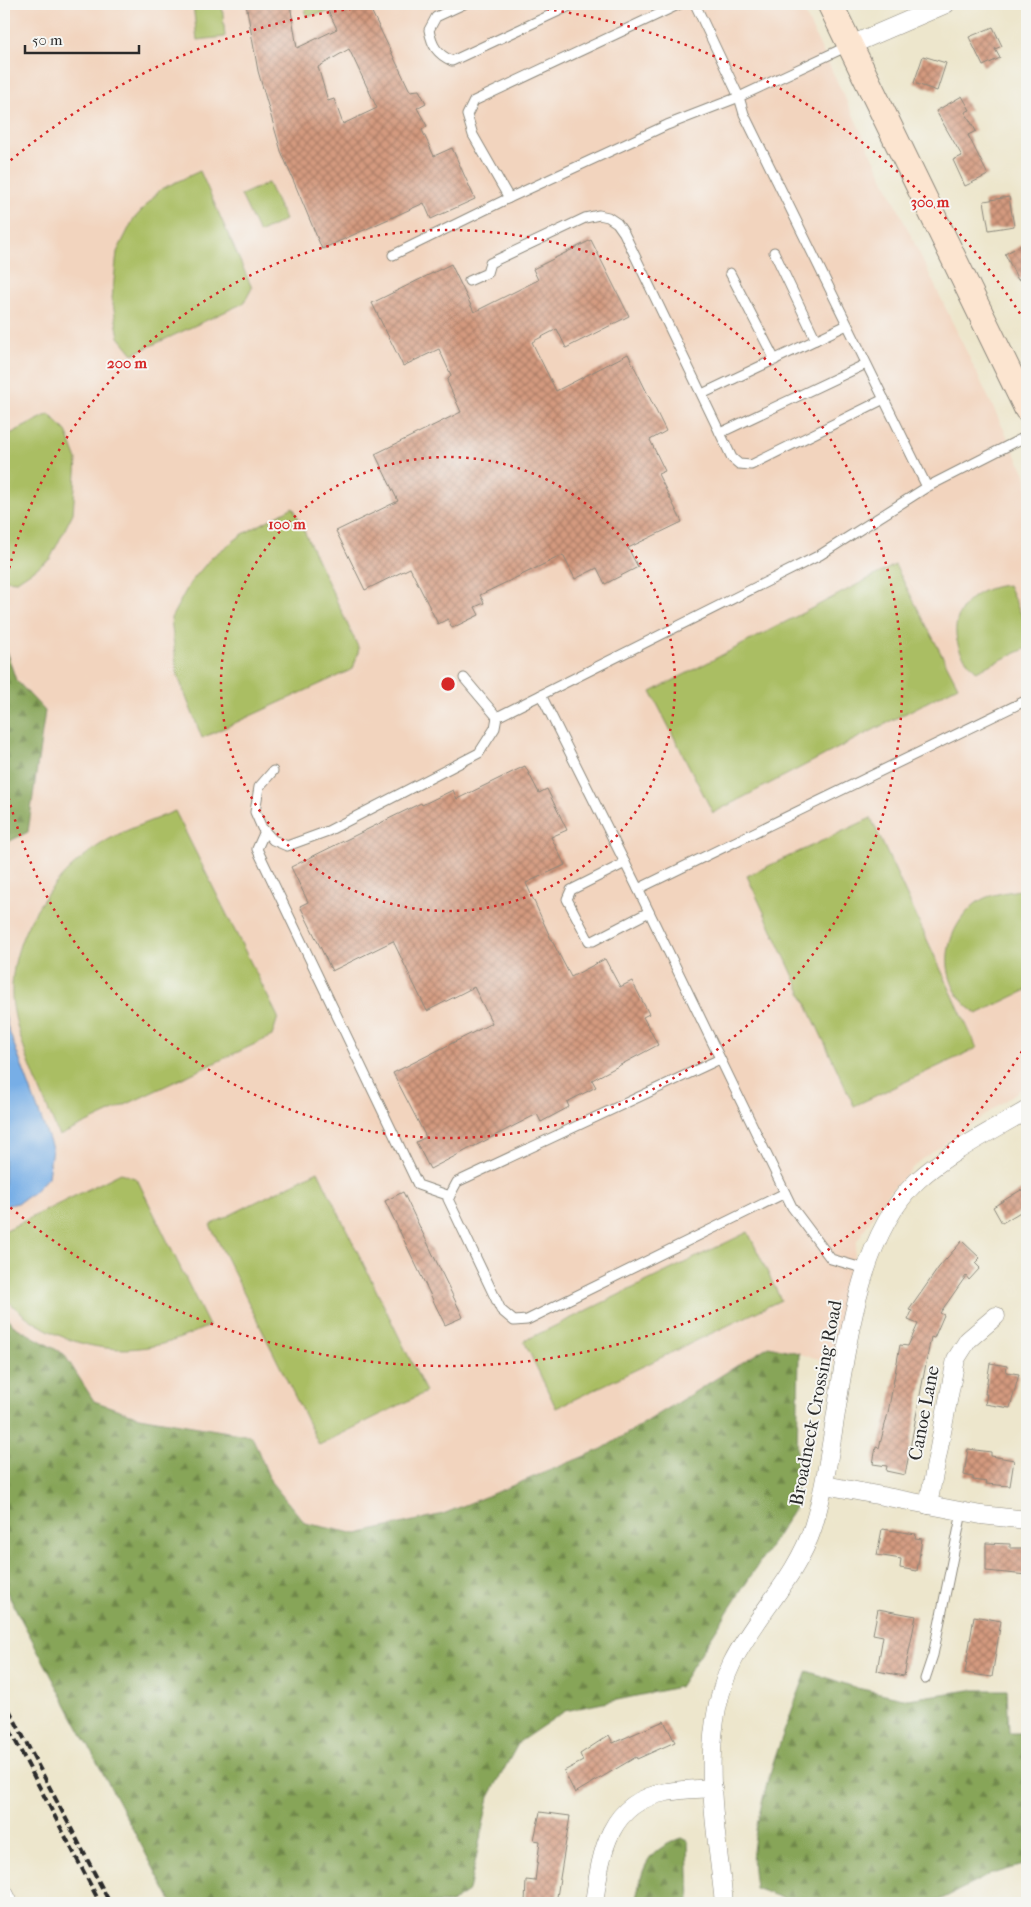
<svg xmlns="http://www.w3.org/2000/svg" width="1031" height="1907" font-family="'IM FELL French Canon',serif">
<defs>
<pattern id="forest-firs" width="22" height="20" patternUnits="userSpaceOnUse" patternTransform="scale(1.25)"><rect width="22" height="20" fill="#87a559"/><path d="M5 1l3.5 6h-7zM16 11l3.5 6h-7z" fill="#6f874a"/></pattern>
<pattern id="building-cross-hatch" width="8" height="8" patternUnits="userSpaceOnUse" patternTransform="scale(1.25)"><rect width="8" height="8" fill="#d49a7f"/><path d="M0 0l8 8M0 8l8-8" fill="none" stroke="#ac7e68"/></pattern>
</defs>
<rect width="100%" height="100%" fill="#f6f6f2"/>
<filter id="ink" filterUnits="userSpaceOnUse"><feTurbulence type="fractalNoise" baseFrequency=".02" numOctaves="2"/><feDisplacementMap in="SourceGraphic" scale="10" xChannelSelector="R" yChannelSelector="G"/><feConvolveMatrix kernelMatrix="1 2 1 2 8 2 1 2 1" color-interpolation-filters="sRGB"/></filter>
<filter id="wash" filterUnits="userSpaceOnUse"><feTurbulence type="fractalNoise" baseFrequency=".0096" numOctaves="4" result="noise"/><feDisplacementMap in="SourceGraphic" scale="20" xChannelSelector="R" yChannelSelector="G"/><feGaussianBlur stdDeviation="1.12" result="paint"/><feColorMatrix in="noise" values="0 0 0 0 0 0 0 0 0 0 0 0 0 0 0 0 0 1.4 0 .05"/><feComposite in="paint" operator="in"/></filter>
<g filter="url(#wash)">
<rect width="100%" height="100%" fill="#ede6cc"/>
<!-- built -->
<path fill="#f2d4be" d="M4,4H800L1027,478V1085L917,1163L884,1198L857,1241L835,1363L769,1346L602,1449L443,1514L357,1534L306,1523L271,1482L252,1436L139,1417L93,1400L64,1354L14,1326L4,1314V844L28,832L45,711L16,680L4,644Z"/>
<!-- forest -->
<g fill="url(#forest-firs)" stroke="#596842">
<path d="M4,644L16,680L45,711L28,832L4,844Z"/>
<path d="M4,1314L14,1326L64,1354L94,1401L139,1417L252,1436L271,1482L305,1523L357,1534L443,1514L602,1449L769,1346L799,1353L796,1506L679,1687L565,1711L519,1742L489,1797L469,1891L451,1903H172L4,1587Z"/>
<path d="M807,1671L857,1688L908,1699L970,1690H1007L1009,1733H1027V1864L989,1875L934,1903H796L755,1888C754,1876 751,1862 753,1850C761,1788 785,1728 807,1671Z"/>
<path d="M682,1838L688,1841L690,1903H635C643,1867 645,1851 682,1838Z"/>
</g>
<!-- park -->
<g fill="#aabe63" stroke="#6a7447">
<path d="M193,4H222L225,37L197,40Z"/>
<path d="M305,4H324L328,12L306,16Z"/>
<path d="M200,171L252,288L244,303L133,354L119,337L112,299L117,252L133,220L161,189Z"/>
<path d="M268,183L285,220L259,233L241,195Z"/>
<path d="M49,414L66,431L77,460L73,513L50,559L17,581L4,580V437Z"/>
<path d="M293,507L359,649L353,669L202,738L177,674L171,618L190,583L212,557L243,534Z"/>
<path d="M895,565L958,686L713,813L651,692Z"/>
<path d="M1008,585L1027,627V648L976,671C971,665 963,657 960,650C945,614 973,587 1008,585Z"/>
<path d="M175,811L278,1017L272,1036L59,1136C44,1098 14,1036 12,996C10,933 53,873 106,841C126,829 152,821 175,811Z"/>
<path d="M871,818L977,1048L854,1106L747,876Z"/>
<path d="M1019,890L1027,908V990L977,1014C971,1009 964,1004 960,998C938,967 947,928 975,904C987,894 1004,893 1019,890Z"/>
<path d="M318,1171L426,1392L319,1445L210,1225Z"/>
<path d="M121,1173L137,1179L209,1326C192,1333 176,1341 158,1345C102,1358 43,1338 4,1297V1231Z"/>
<path d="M748,1232L781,1300L556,1408L524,1341Z"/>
</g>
<!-- water -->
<path fill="#77aee6" stroke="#516c88" d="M4,1009L8,1028L52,1148L48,1177L34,1192L18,1203L4,1206Z"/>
<g id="blocks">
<!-- building -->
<g fill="url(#building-cross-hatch)" fill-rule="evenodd">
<path d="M246,4H290L297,48L337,29L325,4H368L410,91L419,90L426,103L417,108L427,126L422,130L434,156L452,148L475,199L431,219L424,203L322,249L281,151L258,71ZM349,49L377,108L343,124L334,99L328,101L318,67Z"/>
<path d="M993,27L1002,46L995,49L1000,58L983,66L969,37Z"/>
<path d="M923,56L946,63L937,91L914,83Z"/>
<path d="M962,96L970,110L965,112L976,131L968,135L988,175L965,186L953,160L962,156L936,111Z"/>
<path d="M1009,197L1014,226L989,230L984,201Z"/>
<path d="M591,240L629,316L566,348L557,329L532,342L556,391L628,354L666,431L650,440L665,471L658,474L682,522L628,548L638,567L605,584L597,568L575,579L563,555L480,595L484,603L475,607L479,615L452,628L448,619L438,624L410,568L365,590L336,531L398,501L375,454L461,412L447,381L451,375L439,349L403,366L372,303L451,264L474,312L538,280L533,269Z"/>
<path d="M1027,242V275L1018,280L1005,254Z"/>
<path d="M525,766L539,793L547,789L567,830L551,837L565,865L526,883L550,937L571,977L605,959L620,987L632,981L649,1014L643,1017L658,1045L592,1080L596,1087L567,1102L569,1107L541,1122L537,1114L430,1169L416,1142L426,1137L393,1073L492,1023L474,987L427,1011L393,941L332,971L300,906L308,902L291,867L421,803L422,805L453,790L457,799Z"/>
<path d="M1027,1189V1208L1002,1223L993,1207L1021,1190L1022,1192Z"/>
<path d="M403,1192L463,1317L445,1325L385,1201Z"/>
<path d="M962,1241L980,1258L975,1263L980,1268L969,1280L966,1276L940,1313L944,1315L934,1338L931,1337L905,1475L886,1471L887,1466L873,1464L876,1447L879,1448L888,1413L900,1345L908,1346L918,1324L908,1320L912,1311L909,1310L939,1267Z"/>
<path d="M990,1363L1007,1366L1006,1372L1019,1374L1010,1408L985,1404L987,1394H985Z"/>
<path d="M968,1449L991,1452V1456L1014,1460L1010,1486L986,1484L987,1482L973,1480V1477L964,1475Z"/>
<path d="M882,1529L916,1534L915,1538L922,1539L917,1571L900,1568L901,1559L877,1555Z"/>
<path d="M986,1543L1010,1544V1548H1027V1575L986,1571Z"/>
<path d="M878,1609L916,1616L904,1676L877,1671L883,1636L873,1634Z"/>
<path d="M974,1616L1001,1621L992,1677L965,1673Z"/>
<path d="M664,1721L675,1742L637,1759L636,1757L575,1793L564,1771L583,1761L580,1754L609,1735L613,1743Z"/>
<path d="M540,1812L570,1816L556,1903H525L526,1880L535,1881L540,1841L534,1840Z"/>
</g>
</g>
</g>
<g filter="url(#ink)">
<use href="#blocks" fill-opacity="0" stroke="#8c887c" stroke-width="1"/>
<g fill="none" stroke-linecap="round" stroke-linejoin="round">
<!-- lane casing -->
<g stroke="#8c887c" stroke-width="11">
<g id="lane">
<path d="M464,4L436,17L429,30C432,46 437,54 452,61L574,4"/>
<path d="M680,4L474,101L467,115L473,135L509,198L667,125L739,97L848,46"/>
<path d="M695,4L739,97L744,114L927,487"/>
<path d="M774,252L816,340"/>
<path d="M393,255L509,198"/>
<path d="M730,273L775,360"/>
<path d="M469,281L487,273L490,263L585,218L599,215L608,217L617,223L624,233L732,458L739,464L751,465L884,399"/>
<path d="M702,394L847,325"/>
<path d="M720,433L866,364"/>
<path d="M464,678L497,717"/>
<path d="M541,695L638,889L792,1207L831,1259L866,1269"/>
<path d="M273,771L259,787L255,812L262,828L273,840L287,846L328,831L479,753L495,728L497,717L820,555L927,487L1027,436"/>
<path d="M265,831L257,849L418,1185L450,1196"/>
<path d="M625,863L571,890L567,899L589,941H593L649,912"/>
<path d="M638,889L1027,700"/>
<path d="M720,1059L457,1182L448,1199L501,1310L514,1321L527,1320L785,1193"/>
<path d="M925,1679L933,1655L962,1512"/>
</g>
</g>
<!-- street casing -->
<g stroke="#8c887c" stroke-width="19">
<g id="street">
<path d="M851,45L946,4"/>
<path d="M825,1485L981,1515L1027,1520"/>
<path d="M928,1505L956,1359L968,1340L996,1316"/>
<path d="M4,1893L9,1903"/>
<path d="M594,1903C601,1854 607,1802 667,1792C682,1789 698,1789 713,1788"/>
<path d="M724,1903C716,1825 697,1736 732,1663C755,1616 797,1577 813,1527C845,1425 838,1257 917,1181C947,1153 992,1131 1027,1110"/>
</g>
</g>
<!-- secondary casing -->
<g stroke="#8c887c" stroke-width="27">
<path id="secondary" d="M830,4L1027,409"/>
</g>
<!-- lane -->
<use href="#lane" stroke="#fff" stroke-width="9"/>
<!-- street -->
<use href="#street" stroke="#fff" stroke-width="18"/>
<!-- secondary -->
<use href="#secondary" stroke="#fce5d0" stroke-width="25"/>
<!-- rail -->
<g stroke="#2b2b2b" stroke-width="4" stroke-dasharray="8 4" stroke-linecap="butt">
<path d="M4,1700L110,1903"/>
<path d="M4,1719L100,1903"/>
</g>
</g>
</g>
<!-- distance rings -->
<g fill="none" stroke="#d62828" stroke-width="2.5" stroke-dasharray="2.5 5">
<circle cx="448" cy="684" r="227"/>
<path d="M4 590A454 454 0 1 1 4 778"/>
<path d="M1026 1045A682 682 0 0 1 5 1203M5 165A682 682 0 0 1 394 4M502 4A682 682 0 0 1 1026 323"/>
</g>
<g text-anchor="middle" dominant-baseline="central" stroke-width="4" stroke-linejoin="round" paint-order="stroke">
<!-- street labels -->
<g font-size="19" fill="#2b2b2b" stroke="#f6f6f2">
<text transform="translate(816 1403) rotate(-79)">Broadneck Crossing Road</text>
<text transform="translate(924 1413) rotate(-79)">Canoe Lane</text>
</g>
</g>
<circle cx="448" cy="684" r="8" fill="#d62828" stroke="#f6f6f2" stroke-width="2.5"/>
<g font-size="15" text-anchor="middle" font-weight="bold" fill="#d62828" stroke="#f6f6f2" stroke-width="4" stroke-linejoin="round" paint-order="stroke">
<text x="930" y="207">300 m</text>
<text x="127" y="368">200 m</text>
<text x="287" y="529">100 m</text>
</g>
<!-- margin -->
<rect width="1031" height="1907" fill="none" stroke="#f6f6f2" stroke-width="20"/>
<!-- scale -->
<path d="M25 45v8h114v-8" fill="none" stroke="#2b2b2b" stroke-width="2.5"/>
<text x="32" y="45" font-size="15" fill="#2b2b2b" stroke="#f6f6f2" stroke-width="4" paint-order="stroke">50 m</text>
</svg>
